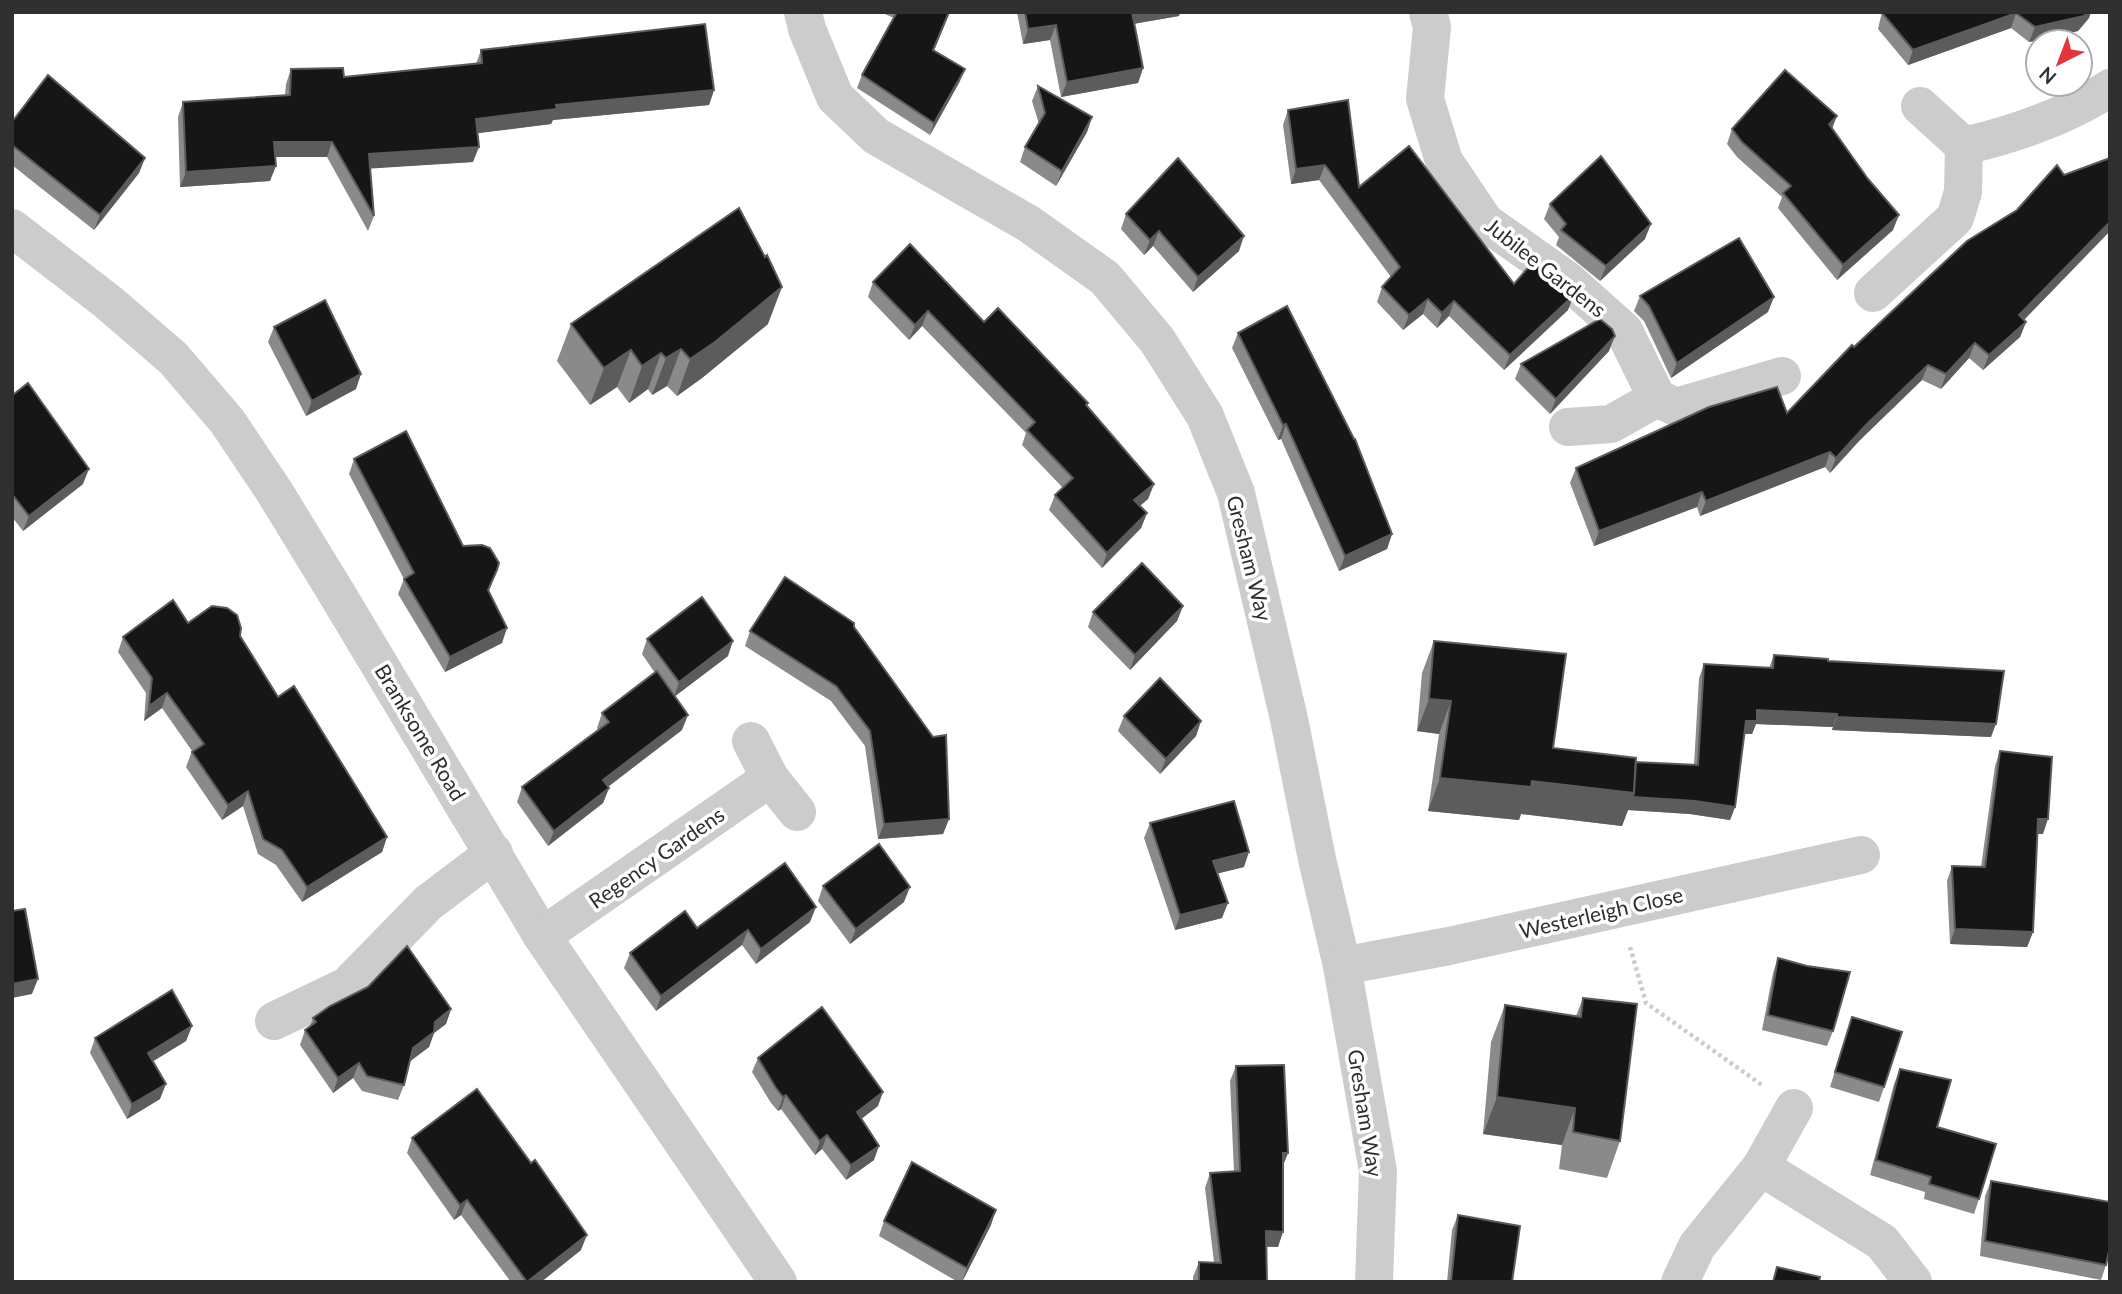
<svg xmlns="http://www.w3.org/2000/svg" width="2122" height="1294" font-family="Lato,sans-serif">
<rect width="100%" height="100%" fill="#fff"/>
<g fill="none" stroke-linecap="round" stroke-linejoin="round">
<!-- path -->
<path stroke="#ccc" stroke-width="4.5" stroke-dasharray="3.5 3.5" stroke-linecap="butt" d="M1630,947L1646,1003L1762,1085"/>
<!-- minor -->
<g stroke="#ccc" stroke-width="38">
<path d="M803,12L807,29L835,97L876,136L1029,224L1105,278L1157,340L1205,416L1236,493L1289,719L1317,859L1342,966L1378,1171L1374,1282"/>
<path d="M1428,12L1432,27L1425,99L1444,161L1485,222L1567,280L1624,331L1657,398"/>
<path d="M1920,106L1964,146C2015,134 2066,117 2110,88"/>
<path d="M12,228L108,302L173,358L227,421L274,491L337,594L542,936L778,1282"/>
<path d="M1873,293L1955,218L1963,192L1964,146"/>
<path d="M1568,427L1611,424L1657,398L1676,407L1782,376"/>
<path d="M751,741L770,778L797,812"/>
<path d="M542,936L770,778"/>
<path d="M1342,966L1449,946L1861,855"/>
<path d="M274,1021L347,986L428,903L494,853"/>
<path d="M1761,1167L1794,1108"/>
<path d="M1680,1282L1697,1246L1761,1167L1882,1242L1913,1282"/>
</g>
</g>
<!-- wall -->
<g fill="#8a8a8a">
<path d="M880,12H950L934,51L960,81L930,135L857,88L862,75L894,18Z"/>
<path d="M1017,12H1180L1179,16L1134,24L1143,68L1138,83L1061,97L1050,40L1023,44Z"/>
<path d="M1882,12H2091L2089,18L2078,31L2029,42L2011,28L1908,65L1878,29Z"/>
<path d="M481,50L714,90L709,105L553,120L551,124L478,133L473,162L370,168L374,216L368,231L327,157H275L270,181L180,187L178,117L183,102L285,95L286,84L291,69L344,77L476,64Z"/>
<path d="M1038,86L1092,117L1087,132L1056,186L1020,162L1025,147L1039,124L1032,101Z"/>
<path d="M1288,110L1359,187L1514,284L1568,310L1504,370L1449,316L1437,328L1423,314L1403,330L1377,302L1382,287L1391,277L1319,180L1291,184L1283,125Z"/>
<path d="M12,122L145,158L139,173L94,230L12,165Z"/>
<path d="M1832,128L1893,230L1837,280L1778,208L1782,197L1737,157L1727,144L1732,129Z"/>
<path d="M2110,158V231L2024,320L2026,322L2020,337L1983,370L1969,358L1941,389L1922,380L1859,441L1830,473L1825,467L1700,516L1697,507L1594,546L1570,483L1576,468L1787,413L1854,347L2017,210L2064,175Z"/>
<path d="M1550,204L1645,239L1600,281L1556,245L1559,237L1544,219Z"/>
<path d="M1126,214L1239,251L1193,292L1153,246L1144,255L1121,229Z"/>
<path d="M873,282L984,322L1088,403L1087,406L1154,484L1148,499L1140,506L1147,513L1141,528L1102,568L1049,510L1055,495L1063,488L1022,445L1026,433L922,326L909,340L868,297Z"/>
<path d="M1640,296L1768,312L1671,378L1644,321L1634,311Z"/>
<path d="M571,324H768L702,378L677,396L667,386L652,395L648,389L629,403L617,387L590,405L557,361Z"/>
<path d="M274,327L356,389L306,416L268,342Z"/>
<path d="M1238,333L1354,439L1392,534L1387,549L1339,571L1281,439L1278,440L1232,348Z"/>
<path d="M1609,351L1550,414L1515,379L1521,364Z"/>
<path d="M12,392L83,484L23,531L12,517Z"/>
<path d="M354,459L463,546L497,570L489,591L502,643L445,672L398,594L404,579L349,474Z"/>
<path d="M1183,606L1177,621L1130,670L1088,627L1093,612Z"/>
<path d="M188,623L240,636L278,697L387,837L382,852L302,902L276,865L258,854L243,806L222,820L186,767L192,751L162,708L144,721L146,693L118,652L123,637Z"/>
<path d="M854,627L933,737L949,819L943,834L878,839L865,746L831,701L745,646L750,631Z"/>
<path d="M647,639L728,656L675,696L682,730L608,787L609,788L603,803L548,846L517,802L522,787L598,730L597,728L602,713L655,673L642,654Z"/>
<path d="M1434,641L1553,748L1636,762L1694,765L1699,678L1704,664L1769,668L1774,655L1828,661L1991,737L1832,730L1833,727L1756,724L1752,734H1744L1735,807L1730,820L1690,814L1628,810L1622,826L1521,814L1519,820L1428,811L1439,734L1417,731L1422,673Z"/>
<path d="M1124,716L1201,721L1196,736L1160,774L1118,731Z"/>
<path d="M2000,751L2043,834H2037L2033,932L2027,947L1950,944L1947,881L1952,866L1981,867L1995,766Z"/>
<path d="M1150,823L1244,867L1218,873L1222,918L1175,930L1144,838Z"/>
<path d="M823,886L904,902L850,944L818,901Z"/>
<path d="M810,922L756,964L742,945L656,1011L624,968L630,953L697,928Z"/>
<path d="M1778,958L1833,1031L1827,1046L1762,1030L1773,973Z"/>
<path d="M1583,998L1620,1141L1607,1178L1559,1169L1562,1145L1483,1134L1491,1042L1505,1005L1576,1016Z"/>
<path d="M451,1009L446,1024L434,1033L429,1047L410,1061L404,1085L398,1100L362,1091L353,1078L333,1093L300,1045L305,1030L310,1026L313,1018Z"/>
<path d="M1852,1017L1884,1087L1879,1102L1830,1087Z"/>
<path d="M192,1026L186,1041L153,1061L160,1099L127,1119L90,1053L95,1038Z"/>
<path d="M758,1058L878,1106L861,1119L874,1160L846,1180L822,1149L815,1155L781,1109L778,1111L771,1103L752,1072Z"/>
<path d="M1236,1066L1288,1153L1283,1165L1278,1247H1266L1267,1282H1193V1277L1199,1262H1214L1205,1188L1210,1173L1234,1172L1230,1081Z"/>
<path d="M1900,1069L1937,1127L1979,1199L1974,1214L1924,1199L1925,1192L1870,1175L1894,1084Z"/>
<path d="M412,1138L531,1163L581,1250L541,1282H511L461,1215L454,1220L407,1153Z"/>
<path d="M1991,1181L2110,1254H2108L2106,1265L2101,1280L1980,1256L1985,1196Z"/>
<path d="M1458,1215L1512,1282H1447L1452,1230Z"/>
<path d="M884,1221L991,1225L962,1282H958L879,1236Z"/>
</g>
<!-- shaded-wall -->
<g fill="#5c5c5c">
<path d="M1131,12H1180L1179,16L1126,25Z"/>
<path d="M2087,12H2091L2089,18L2078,31L2029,42L2035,27Z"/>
<path d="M2016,13L2011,28L1908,65L1913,50Z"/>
<path d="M1056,25L1050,40L1023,44L1028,29Z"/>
<path d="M1143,68L1138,83L1061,97L1067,82Z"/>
<path d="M965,69L960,81L930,135L934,123Z"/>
<path d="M714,90L709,105L553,120L551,124L471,134L476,119L556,105Z"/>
<path d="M1837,116L1831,131L1829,124Z"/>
<path d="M1092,117L1087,132L1056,186L1062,171Z"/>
<path d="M274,142H332L327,157H269Z"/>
<path d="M479,147L473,162L364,169L369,154Z"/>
<path d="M145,158L139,173L94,230L100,215Z"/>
<path d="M1325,165L1319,180L1291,184L1296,169Z"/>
<path d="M276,166L270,181L180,187L186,172Z"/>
<path d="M1899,215L1893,230L1837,280L1843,265Z"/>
<path d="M2110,222V231L2014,330L2019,315Z"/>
<path d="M1651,224L1645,239L1600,281L1606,266Z"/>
<path d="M1159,231L1153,246L1144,255L1150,240Z"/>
<path d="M1244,236L1239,251L1193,292L1198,277Z"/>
<path d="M782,287L768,324L702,378L677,396L690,359Z"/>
<path d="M1574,295L1568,310L1504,370L1510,355Z"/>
<path d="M1774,297L1768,312L1671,378L1677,363Z"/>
<path d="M1428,299L1423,314L1403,330L1409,315Z"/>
<path d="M1454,301L1449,316L1437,328L1442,313Z"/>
<path d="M928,311L922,326L909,340L915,325Z"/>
<path d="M2026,322L2020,337L1983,370L1989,355Z"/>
<path d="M1615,336L1609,351L1550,414L1556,399Z"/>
<path d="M1975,343L1969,358L1941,389L1946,374Z"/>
<path d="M681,349L667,386L652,395L666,358Z"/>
<path d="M631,350L617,387L590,405L604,368Z"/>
<path d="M661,353L648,389L629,403L642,366Z"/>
<path d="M1928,365L1922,380L1859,441L1830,473L1836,458L1865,426Z"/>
<path d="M361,374L356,389L306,416L312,401Z"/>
<path d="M1286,424L1281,439L1278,440L1283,425Z"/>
<path d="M1830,452L1825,467L1700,516L1706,501Z"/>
<path d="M89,469L83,484L23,531L29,516Z"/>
<path d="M1154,484L1148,499L1129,515L1134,500Z"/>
<path d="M1702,492L1697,507L1594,546L1599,531Z"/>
<path d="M1147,513L1141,528L1102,568L1107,553Z"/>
<path d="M1392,534L1387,549L1339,571L1345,556Z"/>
<path d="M1183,606L1177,621L1130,670L1135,655Z"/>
<path d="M507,628L502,643L445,672L450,657Z"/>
<path d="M733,641L728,656L674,697L679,682Z"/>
<path d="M167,693L162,708L144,721L149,706Z"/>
<path d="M1429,699L1451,701L1439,734L1417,731Z"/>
<path d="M1757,710L1837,714L1833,727L1756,724L1752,734H1741L1746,721Z"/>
<path d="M688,715L682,730L597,795L603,780Z"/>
<path d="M1837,717L1996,724L1991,737L1832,730Z"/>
<path d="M1201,721L1196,736L1160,774L1166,759Z"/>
<path d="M1440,778L1532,781L1634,793L1735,807L1730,820L1690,814L1628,810L1622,826L1521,814L1519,820L1428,811Z"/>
<path d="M609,788L603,803L548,846L554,831Z"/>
<path d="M248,791L243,806L222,820L228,805Z"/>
<path d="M949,819L943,834L878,839L884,824Z"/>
<path d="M2038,819H2048L2043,834H2032Z"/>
<path d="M387,837L382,852L302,902L307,887Z"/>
<path d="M1249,852L1244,867L1208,876L1213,861Z"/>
<path d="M910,887L904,902L850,944L856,929Z"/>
<path d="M1228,903L1222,918L1175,930L1180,915Z"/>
<path d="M816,907L810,922L756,964L761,949Z"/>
<path d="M1955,929L2033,932L2027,947L1950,944Z"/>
<path d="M748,930L742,945L656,1011L661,996Z"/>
<path d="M38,979L32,994L12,998V984Z"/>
<path d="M451,1009L446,1024L434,1033L429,1047L408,1063L413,1048L435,1022Z"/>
<path d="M192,1026L186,1041L142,1068L148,1053Z"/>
<path d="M359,1063L353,1078L333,1093L338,1078Z"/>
<path d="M166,1084L160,1099L127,1119L132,1104Z"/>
<path d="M883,1092L878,1106L851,1127L857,1112Z"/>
<path d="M786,1095L781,1109L778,1111L783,1097Z"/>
<path d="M1497,1097L1575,1108L1562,1145L1483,1134Z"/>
<path d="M827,1135L822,1149L815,1155L820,1141Z"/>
<path d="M879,1146L874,1160L846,1180L851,1165Z"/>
<path d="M1283,1153H1288L1282,1168Z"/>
<path d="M467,1200L461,1215L454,1220L460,1205Z"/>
<path d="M996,1210L991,1225L962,1282L967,1268Z"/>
<path d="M1266,1231L1283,1232L1278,1247L1261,1246Z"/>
<path d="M587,1235L581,1250L541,1282H527Z"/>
</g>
<!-- building -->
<g fill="#161616" stroke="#5c5c5c" stroke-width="2">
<path d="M897,12H949L933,50L965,69L934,123L862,75Z"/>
<path d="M1025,12H1132L1143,68L1067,82L1056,25L1028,29Z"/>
<path d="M1884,12H2087L2084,16L2035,27L2016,13L1913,50L1883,14Z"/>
<path d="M705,24L714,90L556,105L557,109L476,119L479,147L369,154L374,216L332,142H274L276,166L186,172L183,102L290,95L291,69L343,68L344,77L482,63L481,50Z"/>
<path d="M1785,70L1837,116L1829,124L1868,179L1899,215L1843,265L1783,193L1791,186L1742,142L1732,129Z"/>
<path d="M48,75L145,158L100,215L12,145V122Z"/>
<path d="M1038,86L1092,117L1062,171L1025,147L1045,113Z"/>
<path d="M1348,100L1359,187L1409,146L1514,284L1532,263L1574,295L1510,355L1454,301L1442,313L1428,299L1409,315L1382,287L1400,267L1325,165L1296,169L1288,110Z"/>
<path d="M1601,156L1651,224L1606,266L1561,230L1566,224L1550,204Z"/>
<path d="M1178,158L1244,236L1198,277L1159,231L1150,240L1126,214Z"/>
<path d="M2110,158V222L2019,315L2026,322L1989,355L1975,343L1946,374L1928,365L1865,426L1836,458L1830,452L1706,501L1702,492L1599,531L1576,468L1709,407L1777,387L1787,413L1852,345L1854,347L1967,241L2017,210L2057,165L2064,175Z"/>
<path d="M739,208L765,257L767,255L782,287L715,342L690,359L681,349L666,358L661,353L642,366L631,350L604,368L571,324Z"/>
<path d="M1739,238L1774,297L1677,363L1649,306L1640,296Z"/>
<path d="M910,244L984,322L998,308L1088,403L1086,405L1154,484L1134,500L1147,513L1107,553L1055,495L1073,478L1027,430L1035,422L928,311L915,325L873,282Z"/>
<path d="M325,300L361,374L312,401L274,327Z"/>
<path d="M1287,306L1354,439H1355L1392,534L1345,556L1286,424L1283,425L1238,333Z"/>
<path d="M1600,319L1612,329L1615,336L1556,399L1521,364Z"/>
<path d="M28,383L89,469L29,516L12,494V392L14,394Z"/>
<path d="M406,431L463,546L482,545L490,548L499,563L497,570L488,590L507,628L450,657L404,579L414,573L354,459Z"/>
<path d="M1142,563L1183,606L1135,655L1093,612Z"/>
<path d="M785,577L854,623V627L933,737L946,735L949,819L884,824L870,731L836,686L750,631Z"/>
<path d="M702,597L733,641L679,682L647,639Z"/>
<path d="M173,600L188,623L212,606L227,608L237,615L241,628L240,636L278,697L294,686L387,837L307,887L282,850L263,839L248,791L228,805L192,752L204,744L167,693L149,706L152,678L123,637Z"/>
<path d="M1434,641L1566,654L1553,748L1636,758L1634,793L1532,781L1531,787L1440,778L1451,701L1429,699Z"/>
<path d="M1774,655L1828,659V661L2004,671L1996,724L1837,717V714L1757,710V721H1746L1735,807L1695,801L1633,797L1634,793L1636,762L1698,765L1704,664L1773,668Z"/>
<path d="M657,671L688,715L603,780L609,788L554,831L522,787L609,722L602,713Z"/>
<path d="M1160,678L1201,721L1166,759L1124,716Z"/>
<path d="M2000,751L2052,757L2048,819H2038L2033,932L1955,929L1952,866L1985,867Z"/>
<path d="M1234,801L1249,852L1213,861L1228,903L1180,915L1150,823Z"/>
<path d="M879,844L910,887L856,929L823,886Z"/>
<path d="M785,863L816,907L761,949L748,930L661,996L630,953L685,911L697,928Z"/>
<path d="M25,909L38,979L12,984V911Z"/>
<path d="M407,946L451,1009L435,1022L434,1032L413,1048L404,1085L367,1076L359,1063L338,1078L305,1030L316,1022L313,1018L330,1006L368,987Z"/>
<path d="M1778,958L1807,966L1850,972L1833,1031L1768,1015Z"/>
<path d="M172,990L192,1026L148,1053L166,1084L132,1104L95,1038Z"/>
<path d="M1583,998L1637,1004L1620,1141L1573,1132L1575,1108L1497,1097L1505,1005L1581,1017Z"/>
<path d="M822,1007L883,1092L857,1112L879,1146L851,1165L827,1135L820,1141L786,1095L783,1097L776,1088L758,1058Z"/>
<path d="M1852,1017L1902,1032L1884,1087L1835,1072Z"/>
<path d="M1284,1065L1288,1153H1283V1232L1266,1231L1267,1282H1199V1262L1221,1263L1210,1173L1240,1171L1236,1066Z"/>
<path d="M1900,1069L1951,1080L1937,1127L1996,1144L1979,1199L1929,1184L1931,1177L1876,1160Z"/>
<path d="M477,1089L531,1163L535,1160L587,1235L527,1282L467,1200L460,1205L412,1138Z"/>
<path d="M912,1162L996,1210L967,1268L884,1221Z"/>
<path d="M1991,1181L2110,1202V1246L2106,1265L1985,1241Z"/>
<path d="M1458,1215L1520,1226L1512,1282H1451Z"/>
<path d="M1777,1267L1820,1277L1819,1282H1773Z"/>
</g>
<g text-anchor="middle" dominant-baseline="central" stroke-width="7" stroke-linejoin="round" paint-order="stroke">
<!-- street labels -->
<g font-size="21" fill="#2f2f2f" stroke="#fff">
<text transform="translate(1546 267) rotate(38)">Jubilee Gardens</text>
<text transform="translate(1250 558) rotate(76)">Gresham Way</text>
<text transform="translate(421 732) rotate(59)">Branksome Road</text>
<text transform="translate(656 857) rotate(-35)">Regency Gardens</text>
<text transform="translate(1601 912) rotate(-13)">Westerleigh Close</text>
<text transform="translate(1366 1113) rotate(81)">Gresham Way</text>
</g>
</g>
<!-- border -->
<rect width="2122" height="1294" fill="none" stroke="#2f2f2f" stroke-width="28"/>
<!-- north arrow -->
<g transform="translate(2059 63) rotate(222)"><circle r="33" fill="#ffffff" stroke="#acacac" stroke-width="2"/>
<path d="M0-5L12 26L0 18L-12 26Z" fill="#e2363c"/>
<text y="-10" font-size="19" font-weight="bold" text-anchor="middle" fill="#2f2f2f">N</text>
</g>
</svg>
